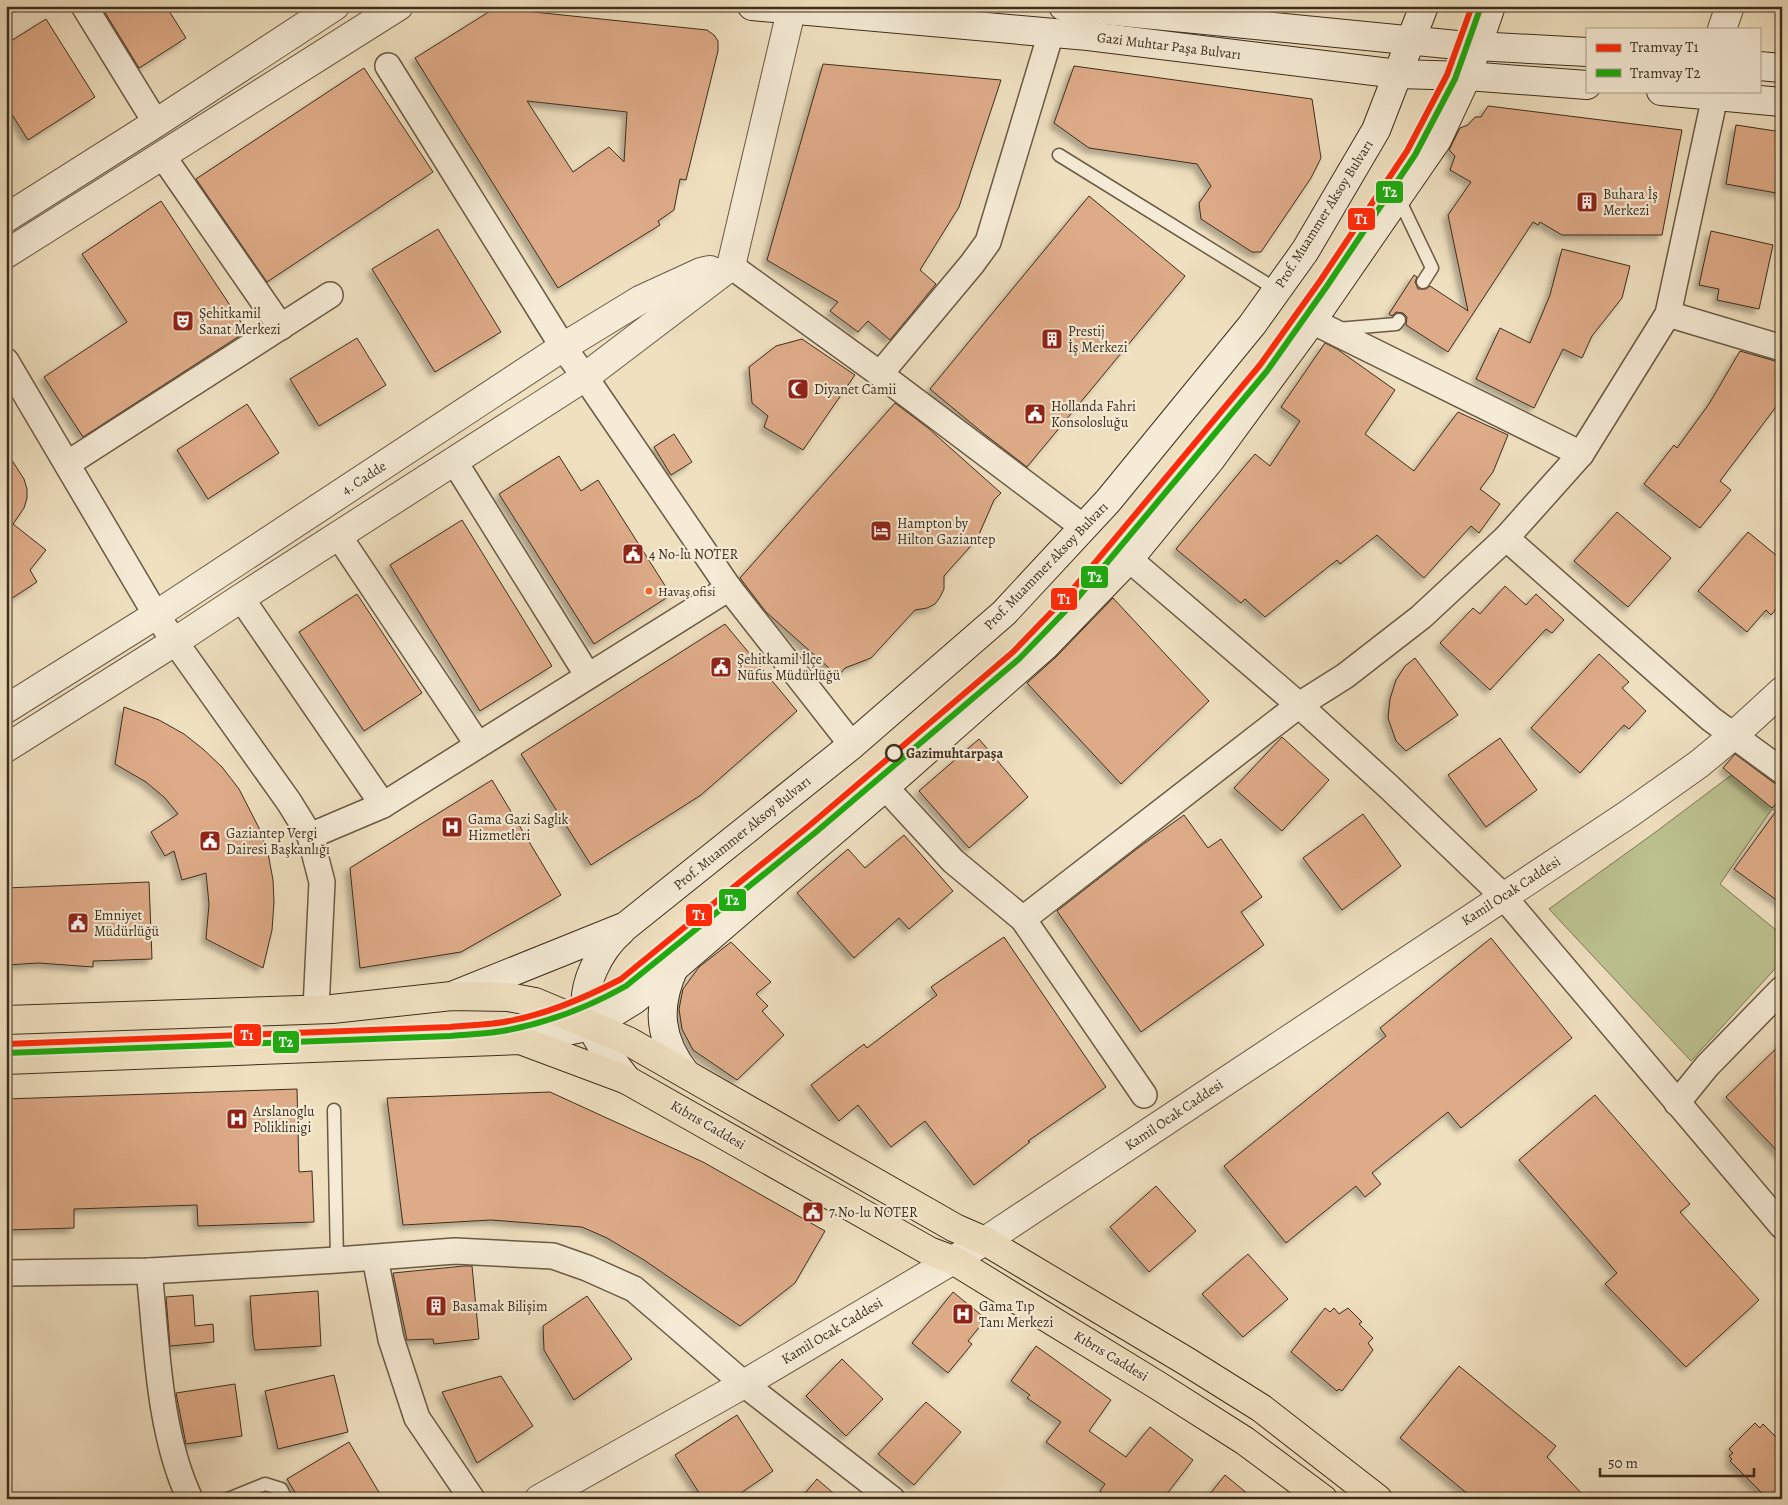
<svg xmlns="http://www.w3.org/2000/svg" width="1788" height="1505" font-family="Alegreya,serif">
<defs>
<filter id="shadow"><feDropShadow dx="-4.5" dy="4.5" stdDeviation="2.5" flood-color="#0004"/></filter>
</defs>
<rect width="100%" height="100%" fill="#efe0c0"/>
<filter id="stains"><feTurbulence type="fractalNoise" baseFrequency=".004" numOctaves="4"/><feColorMatrix values="0 0 0 0 .2 0 0 0 0 .09 0 0 0 0 .02 0 0 0 .5 -.17"/></filter>
<radialGradient id="worn" r=".72"><stop offset=".6" stop-color="#630" stop-opacity="0"/><stop offset="1" stop-color="#630" stop-opacity=".3"/></radialGradient>
<!-- green -->
<path fill="#bcc190" stroke="#7d7856" d="M1758,771L1782,787V814L1772,809L1720,884L1782,935V961L1691,1061L1549,909L1657,831L1730,776Z"/>
<!-- building -->
<g fill="#deab88" stroke="#3e2e1c" fill-rule="evenodd" filter="url(#shadow)">
<path d="M101,6H166L186,38L139,68Z"/>
<path d="M495,8L707,30L714,35L718,41V51L686,180L680,179L674,210L658,221L660,225L558,288L415,58ZM527,101L627,112L624,162L609,147L573,172Z"/>
<path d="M46,19L95,97L28,140L6,105V44Z"/>
<path d="M823,64L1001,80L959,207L920,270L936,284L890,340L868,321L858,332L830,311L838,302L767,260Z"/>
<path d="M1074,66L1312,99L1321,158L1311,178L1261,252H1252L1201,219L1199,203L1211,186L1197,164L1089,148L1054,123Z"/>
<path d="M364,68L433,172L267,282L196,179Z"/>
<path d="M1488,106L1682,130L1662,235H1562L1540,222L1538,225L1533,222L1448,352L1406,325L1407,317L1403,313L1396,312L1392,316L1389,314L1414,275L1417,277L1415,282L1418,289H1426L1430,286L1468,311L1448,215L1471,182L1450,170L1455,156L1449,150L1460,128L1468,125L1475,117H1481Z"/>
<path d="M1736,125L1782,132V194L1726,184Z"/>
<path d="M1089,196L1185,276L1027,467L983,433L930,389Z"/>
<path d="M161,201L247,331L83,437L44,377L127,322L82,254Z"/>
<path d="M438,229L501,332L435,372L372,269Z"/>
<path d="M1711,231L1773,245L1759,309L1717,300L1719,289L1699,285Z"/>
<path d="M1562,249L1630,266L1622,298L1592,336L1582,358L1563,349L1534,408L1476,379L1500,328L1530,343L1550,295Z"/>
<path d="M357,338L386,385L319,426L290,379Z"/>
<path d="M802,339L855,375L803,450L764,427L768,416L752,403L749,367L776,346Z"/>
<path d="M1325,343L1337,349L1395,390L1365,434L1414,471L1458,412L1508,435L1493,472L1480,489L1500,504L1479,533L1471,526L1424,578L1377,535L1340,564L1337,560L1265,617L1245,599L1241,603L1176,549L1255,454L1270,466L1300,421L1281,407Z"/>
<path d="M1740,351L1782,363V399L1720,481L1731,490L1700,528L1644,484L1674,445L1677,448L1709,404Z"/>
<path d="M895,403L928,428L1001,493L994,500L977,539L944,576V589L940,597L935,604L927,608L915,610L871,658L845,668L838,676L766,612L740,578Z"/>
<path d="M247,404L279,453L208,499L177,450Z"/>
<path d="M674,434L692,462L671,475L654,447Z"/>
<path d="M6,451L24,479L27,489V498L24,508L13,524L46,550L30,570L37,582L6,602Z"/>
<path d="M559,456L581,491L598,480L671,595L594,644L499,494Z"/>
<path d="M1617,512L1671,558L1628,607L1574,561Z"/>
<path d="M462,520L552,666L480,711L390,565Z"/>
<path d="M1748,532L1782,560V602L1771,615L1766,610L1747,632L1698,591Z"/>
<path d="M1505,586L1526,605L1536,594L1564,620L1552,633L1546,629L1490,690L1440,643L1473,608L1480,614Z"/>
<path d="M357,594L422,693L364,731L299,632Z"/>
<path d="M1113,598L1209,701L1121,784L1027,683L1056,657Z"/>
<path d="M725,624L797,711L701,795L591,865L521,754Z"/>
<path d="M1599,654L1629,682L1622,688L1646,711L1629,729L1624,725L1580,773L1531,728Z"/>
<path d="M1415,658L1458,715L1406,751L1396,741L1388,718L1390,699L1396,680L1405,666Z"/>
<path d="M124,707L159,720L184,734L203,749L222,767L239,789L260,830L268,853L273,880L274,902L272,930L263,968L206,939L209,904L206,873L182,880L174,851L165,856L151,832L178,814L165,798L146,782L115,764Z"/>
<path d="M1282,737L1329,780L1282,831L1234,788Z"/>
<path d="M1500,738L1537,790L1486,827L1448,775Z"/>
<path d="M979,739L1028,797L969,848L919,791Z"/>
<path d="M1735,754L1774,783L1782,785V797L1772,808L1723,768Z"/>
<path d="M492,780L561,895L461,952L360,968L350,868Z"/>
<path d="M1782,803V904L1734,869Z"/>
<path d="M1363,814L1401,866L1342,910L1303,858Z"/>
<path d="M1184,815L1208,848L1221,839L1262,897L1241,912L1264,945L1141,1032L1057,911L1138,848Z"/>
<path d="M904,835L953,891L909,929L899,918L854,958L797,893L848,849L865,868Z"/>
<path d="M149,882L152,959L93,961V967L39,963L6,965V888Z"/>
<path d="M1004,937L1106,1087L1028,1141L1030,1142L974,1185L925,1121L891,1147L858,1105L839,1121L811,1085L864,1044L867,1048L937,995L931,987Z"/>
<path d="M1491,938L1572,1038L1461,1128L1448,1112L1372,1173L1381,1184L1365,1197L1356,1186L1286,1243L1224,1166L1386,1036L1380,1028Z"/>
<path d="M731,942L771,982L756,994L768,1006L762,1011L784,1035L737,1080L693,1050L682,1029L679,1009L683,989L699,967Z"/>
<path d="M1782,1043V1156L1726,1097Z"/>
<path d="M297,1089L299,1172L312,1171L314,1222L198,1226L197,1205L74,1209V1228L6,1230V1099Z"/>
<path d="M550,1092L703,1162L825,1231L795,1283L740,1326L644,1260L607,1238L582,1227L491,1220L403,1225L387,1098Z"/>
<path d="M1595,1095L1690,1204L1680,1212L1759,1300L1686,1367L1605,1284L1617,1273L1519,1160Z"/>
<path d="M1156,1186L1196,1231L1149,1272L1110,1227Z"/>
<path d="M1248,1254L1288,1299L1243,1337L1202,1294Z"/>
<path d="M464,1266H472L479,1339L434,1344L433,1339L407,1340L393,1273Z"/>
<path d="M318,1291L321,1346L255,1350L253,1338L250,1296Z"/>
<path d="M953,1292L986,1319L968,1341L972,1344L948,1373L912,1343Z"/>
<path d="M193,1295L195,1326L213,1324L214,1342L170,1346L166,1297Z"/>
<path d="M587,1296L632,1359L574,1400L544,1350L543,1326Z"/>
<path d="M1325,1308L1330,1312L1334,1308L1339,1314L1348,1308L1362,1322L1359,1324L1373,1338L1368,1343L1373,1350L1342,1391L1339,1389L1337,1391L1291,1352Z"/>
<path d="M1036,1346L1111,1400L1089,1431L1126,1457L1150,1427L1193,1460L1163,1499H1110L1100,1491L1105,1484L1046,1442L1061,1422L1027,1398L1030,1395L1011,1381Z"/>
<path d="M842,1359L883,1399L846,1436L806,1396Z"/>
<path d="M1459,1366L1556,1446L1547,1457L1587,1499H1474L1400,1438Z"/>
<path d="M334,1375L348,1432L278,1449L265,1391Z"/>
<path d="M501,1376L533,1426L477,1463L442,1392Z"/>
<path d="M235,1384L242,1436L186,1444L176,1393Z"/>
<path d="M926,1402L961,1432L914,1485L878,1454Z"/>
<path d="M737,1415L773,1471L732,1499H703L675,1455Z"/>
<path d="M1755,1423L1760,1428L1763,1424L1782,1443V1499H1768L1730,1461L1732,1459L1729,1456L1733,1453L1729,1449Z"/>
<path d="M349,1442L383,1499H299L287,1479Z"/>
<path d="M1225,1475L1254,1499H1206Z"/>
<path d="M817,1479L840,1499H800Z"/>
</g>
<g fill="none" stroke-linecap="round" stroke-linejoin="round">
<!-- service casing -->
<g stroke="#6a5a45" stroke-width="15">
<g id="service">
<path d="M1059,155L1277,290"/>
<path d="M1398,197L1432,268L1423,282"/>
<path d="M1337,329L1396,324L1399,320"/>
<path d="M334,1110L337,1260"/>
<path d="M228,1499L265,1484L281,1489L286,1499"/>
</g>
</g>
<!-- minor casing -->
<g stroke="#6a5a45" stroke-width="28">
<g id="minor">
<path d="M84,6L156,123"/>
<path d="M388,66L563,347L585,377L729,588L852,745"/>
<path d="M162,155L281,327"/>
<path d="M731,266L880,374L1083,527"/>
<path d="M1668,314L1782,348"/>
<path d="M1312,321L1581,454"/>
<path d="M6,361L156,615L289,802L310,836L322,882L316,1009"/>
<path d="M880,374L972,264L988,242L1051,33"/>
<path d="M454,461L588,676"/>
<path d="M67,464L330,295"/>
<path d="M338,535L478,745"/>
<path d="M1506,538L1711,719L1782,771"/>
<path d="M1129,559L1299,705L1389,787L1503,896L1782,1226"/>
<path d="M241,598L383,805"/>
<path d="M885,787L953,861L1023,919L1144,1095"/>
<path d="M310,836L383,805L729,588"/>
<path d="M1023,919L1299,705L1345,676L1421,617L1506,538L1581,454L1668,314L1715,96"/>
<path d="M1677,1103L1707,1066L1782,989"/>
<path d="M375,1258L391,1339L417,1418L472,1499"/>
<path d="M149,1271C157,1344 158,1431 190,1499"/>
<path d="M6,1273L149,1271L337,1260L455,1251L553,1256L587,1268L634,1289L744,1384L892,1499"/>
</g>
</g>
<!-- tertiary casing -->
<g stroke="#6a5a45" stroke-width="30">
<g id="tertiary">
<path d="M1722,29L1730,6"/>
<path d="M6,218L156,123L335,6"/>
<path d="M6,254L399,6"/>
<path d="M6,709L156,615L563,347L640,300L701,272L710,270"/>
<path d="M6,748L176,641L241,598L585,377L731,266L791,11"/>
<path d="M539,1499L744,1384L985,1241L1627,815L1699,764L1734,735L1782,691"/>
</g>
</g>
<!-- secondary casing -->
<g stroke="#3e2e1c" stroke-width="30">
<g id="secondary">
<path d="M752,6L1088,36L1398,74L1467,76L1587,85"/>
<path d="M1063,6L1457,45L1587,52"/>
<path d="M1759,66L1782,68"/>
<path d="M1661,91L1782,102"/>
<path d="M621,931C601,948 580,986 587,1014C593,1038 612,1060 627,1080"/>
<path d="M674,968C656,1007 659,1040 686,1074"/>
<path d="M452,996L626,926L852,745L1004,613L1108,501L1252,325L1305,251L1376,130L1424,6"/>
<path d="M520,1040L592,1026L634,1000L674,968L885,787L1045,646L1129,559L1211,459L1312,321L1437,140L1467,76L1491,6"/>
</g>
</g>
<!-- primary casing -->
<g stroke="#3e2e1c" stroke-width="30">
<g id="primary">
<path d="M6,1020L332,1009L452,996L508,997L535,1002L628,1041L955,1228L985,1241L1186,1361L1261,1408L1378,1499"/>
<path d="M6,1060L520,1040L627,1080L929,1251L953,1260L1157,1385L1245,1441L1323,1499"/>
</g>
</g>
<!-- service -->
<use href="#service" stroke="#f5ebd6" stroke-width="12"/>
<!-- minor -->
<use href="#minor" stroke="#f5ebd6" stroke-width="25"/>
<!-- tertiary -->
<use href="#tertiary" stroke="#f5ebd6" stroke-width="28"/>
<!-- secondary -->
<use href="#secondary" stroke="#f5ebd6" stroke-width="28"/>
<!-- primary -->
<use href="#primary" stroke="#efe0c0" stroke-width="28"/>
<!-- tram-1 casing -->
<g stroke="#f5ebd6" stroke-width="10">
<path id="tram-1" d="M6,1044L450,1027C468,1025 487,1025 504,1022C545,1015 585,998 621,979L810,825L1013,652L1068,595L1260,365L1320,281L1407,151L1447,75L1472,6"/>
</g>
<!-- tram-2 casing -->
<g stroke="#f5ebd6" stroke-width="10">
<path id="tram-2" d="M6,1053L450,1036C469,1034 489,1034 508,1030C549,1022 589,1007 626,986L816,832L1019,659L1075,601L1267,371L1327,286L1415,155L1455,79L1480,9"/>
</g>
<!-- tram-1 -->
<use href="#tram-1" stroke="#ff2b0a" stroke-width="6"/>
<!-- tram-2 -->
<use href="#tram-2" stroke="#1eab10" stroke-width="6"/>
</g>
<!-- icons -->
<defs>
<g id="building-square" transform="scale(1.125)"><rect x="-9" y="-9" width="18" height="18" rx="4" fill="#8f2418" stroke="#f5ebd6"/><path d="M-4-6H4V6H1V3H-1V6H-4ZM-2.5-4.3h1.7v1.8h-1.7ZM.8-4.3h1.7v1.8H.8ZM-2.5-1h1.7V.8h-1.7ZM.8-1h1.7V.8H.8Z" fill="#fff"/></g>
<g id="theatre-square" transform="scale(1.125)"><rect x="-9" y="-9" width="18" height="18" rx="4" fill="#8f2418" stroke="#f5ebd6"/><path d="M-5-5.5Q0-4 5-5.5V0Q5 5 0 6Q-5 5-5 0ZM-3.3-2.5H-1v1.5H-3.3ZM1-2.5H3.3v1.5H1ZM-2.8 1Q0 5.5 2.8 1Z" fill="#fff"/></g>
<g id="mosque-square" transform="scale(1.125)"><rect x="-9" y="-9" width="18" height="18" rx="4" fill="#8f2418" stroke="#f5ebd6"/><path d="M3.5-4.9A6 6 0 1 0 3.5 4.9A5 5 0 1 1 3.5-4.9Z" fill="#fff"/></g>
<g id="civic-square" transform="scale(1.125)"><rect x="-9" y="-9" width="18" height="18" rx="4" fill="#8f2418" stroke="#f5ebd6"/><path d="M-.6-6.5H3V-4.5H.6V-3L4-1V1h2V6H-6V1h2V-1L-.6-3ZM-1.2 2.5V6h2.4V2.5Z" fill="#fff"/></g>
<g id="hotel-square" transform="scale(1.125)"><rect x="-9" y="-9" width="18" height="18" rx="4" fill="#8f2418" stroke="#f5ebd6"/><path d="M-6-4.5h1.5V1H6V5H4.5V3h-9V5H-6ZM-4 0a1.8 1.8 0 1 1 3.6 0ZM.5 0V-2.5h3Q6-2.5 6 0Z" fill="#fff"/></g>
<g id="hospital-square" transform="scale(1.125)"><rect x="-9" y="-9" width="18" height="18" rx="4" fill="#8f2418" stroke="#f5ebd6"/><path d="M-5-5h3v3.5h4V-5h3V5h-3V1.5h-4V5h-3Z" fill="#fff"/></g>
</defs>
<g fill-rule="evenodd">
<use href="#building-square" x="1587" y="202"/>
<use href="#theatre-square" x="183" y="321"/>
<use href="#building-square" x="1052" y="339"/>
<use href="#mosque-square" x="798" y="389"/>
<use href="#civic-square" x="1035" y="414"/>
<use href="#hotel-square" x="881" y="531"/>
<use href="#civic-square" x="633" y="554"/>
<use href="#civic-square" x="721" y="667"/>
<use href="#hospital-square" x="452" y="827"/>
<use href="#civic-square" x="210" y="841"/>
<use href="#civic-square" x="78" y="923"/>
<use href="#hospital-square" x="237" y="1119"/>
<use href="#civic-square" x="813" y="1212"/>
<use href="#building-square" x="436" y="1306"/>
<use href="#hospital-square" x="963" y="1314"/>
</g>
<!-- markers -->
<circle fill="#f26522" stroke="#f5ebd6" stroke-width="2" cx="649" cy="591" r="4.5"/>
<circle fill="#f5ebd6" stroke="#3e2e1c" stroke-width="2.5" cx="894" cy="753" r="8"/>
<g text-anchor="middle" dominant-baseline="central" stroke-width="4.5" stroke-linejoin="round" paint-order="stroke">
<!-- bus labels -->
<g font-size="13" fill="#3e2e1c" stroke="#f5ebd6" text-anchor="start">
<text x="658" y="591">Havaş ofisi</text>
</g>
<!-- street labels -->
<g font-size="14" fill="#3e2e1c" stroke="#f5ebd6">
<text transform="translate(1169 46) rotate(7)">Gazi Muhtar Paşa Bulvarı</text>
<text transform="translate(1324 214) rotate(-58)">Prof. Muammer Aksoy Bulvarı</text>
<text transform="translate(364 478) rotate(-33)">4. Cadde</text>
<text transform="translate(1046 566) rotate(-46)">Prof. Muammer Aksoy Bulvarı</text>
<text transform="translate(742 833) rotate(-39)">Prof. Muammer Aksoy Bulvarı</text>
<text transform="translate(1511 891) rotate(-33)">Kamil Ocak Caddesi</text>
<text transform="translate(1174 1115) rotate(-34)">Kamil Ocak Caddesi</text>
<text transform="translate(708 1125) rotate(30)">Kıbrıs Caddesi</text>
<text transform="translate(832 1331) rotate(-31)">Kamil Ocak Caddesi</text>
<text transform="translate(1111 1356) rotate(31)">Kıbrıs Caddesi</text>
</g>
<!-- poi labels -->
<g font-size="14" fill="#3e2e1c" stroke="#f5ebd6" text-anchor="start">
<text x="1603" y="194">Buhara İş<tspan x="1603" dy="16">Merkezi</tspan></text>
<text x="199" y="313">Şehitkamil<tspan x="199" dy="16">Sanat Merkezi</tspan></text>
<text x="1068" y="331">Prestij<tspan x="1068" dy="16">İş Merkezi</tspan></text>
<text x="814" y="389">Diyanet Camii</text>
<text x="1051" y="406">Hollanda Fahri<tspan x="1051" dy="16">Konsolosluğu</tspan></text>
<text x="897" y="523">Hampton by<tspan x="897" dy="16">Hilton Gaziantep</tspan></text>
<text x="649" y="554">4 No-lu NOTER</text>
<text x="737" y="659">Şehitkamil İlçe<tspan x="737" dy="16">Nüfus Müdürlüğü</tspan></text>
<text x="468" y="819">Gama Gazi Saglık<tspan x="468" dy="16">Hizmetleri</tspan></text>
<text x="226" y="833">Gaziantep Vergi<tspan x="226" dy="16">Dairesi Başkanlığı</tspan></text>
<text x="94" y="915">Emniyet<tspan x="94" dy="16">Müdürlüğü</tspan></text>
<text x="253" y="1111">Arslanoglu<tspan x="253" dy="16">Poliklinigi</tspan></text>
<text x="829" y="1212">7 No-lu NOTER</text>
<text x="452" y="1306">Basamak Bilişim</text>
<text x="979" y="1306">Gama Tıp<tspan x="979" dy="16">Tanı Merkezi</tspan></text>
</g>
<!-- stop labels -->
<g font-size="14" font-weight="bold" fill="#3e2e1c" stroke="#f5ebd6" text-anchor="start">
<text x="906" y="753">Gazimuhtarpaşa</text>
</g>
</g>
<g stroke="#f5ebd6" stroke-width="2">
<rect x="1375" y="180" width="29" height="24" rx="5" fill="#1eab10"/>
<rect x="1347" y="207" width="29" height="24" rx="5" fill="#ff2b0a"/>
<rect x="1080" y="565" width="29" height="24" rx="5" fill="#1eab10"/>
<rect x="1050" y="587" width="28" height="24" rx="5" fill="#ff2b0a"/>
<rect x="718" y="888" width="29" height="24" rx="5" fill="#1eab10"/>
<rect x="685" y="903" width="28" height="24" rx="5" fill="#ff2b0a"/>
<rect x="233" y="1023" width="29" height="24" rx="5" fill="#ff2b0a"/>
<rect x="272" y="1030" width="28" height="24" rx="5" fill="#1eab10"/>
</g>
<g font-size="14" text-anchor="middle" font-weight="bold" fill="#fff">
<text x="1390" y="197">T2</text>
<text x="1361" y="224">T1</text>
<text x="1095" y="582">T2</text>
<text x="1064" y="604">T1</text>
<text x="732" y="905">T2</text>
<text x="699" y="920">T1</text>
<text x="247" y="1040">T1</text>
<text x="286" y="1047">T2</text>
</g>
<!-- margin -->
<rect width="1788" height="1505" fill="none" stroke="#efe0c0" stroke-width="25"/>
<rect x="8" y="8" width="1773" height="1490" fill="none" stroke="#3e2e1c" stroke-width="2.5"/>
<rect x="12" y="12" width="1763" height="1480" fill="none" stroke="#3e2e1c"/>
<!-- legend -->
<rect x="1586" y="28" width="175" height="65" fill="#f5ebd6" stroke="#ac9f8c"/>
<rect x="1596" y="44" width="25" height="8" fill="#ff2b0a" stroke="#ac9f8c"/>
<text x="1630" y="52" font-size="15" fill="#3e2e1c">Tramvay T1</text>
<rect x="1596" y="69" width="25" height="8" fill="#1eab10" stroke="#ac9f8c"/>
<text x="1630" y="78" font-size="15" fill="#3e2e1c">Tramvay T2</text>
<!-- scale -->
<path d="M1600 1468v8h154v-8" fill="none" stroke="#3e2e1c" stroke-width="2.5"/>
<text x="1608" y="1468" font-size="15" fill="#3e2e1c" stroke="#f5ebd6" stroke-width="4" paint-order="stroke">50 m</text>
<rect width="100%" height="100%" filter="url(#stains)"/>
<rect width="100%" height="100%" fill="url(#worn)"/>
</svg>
